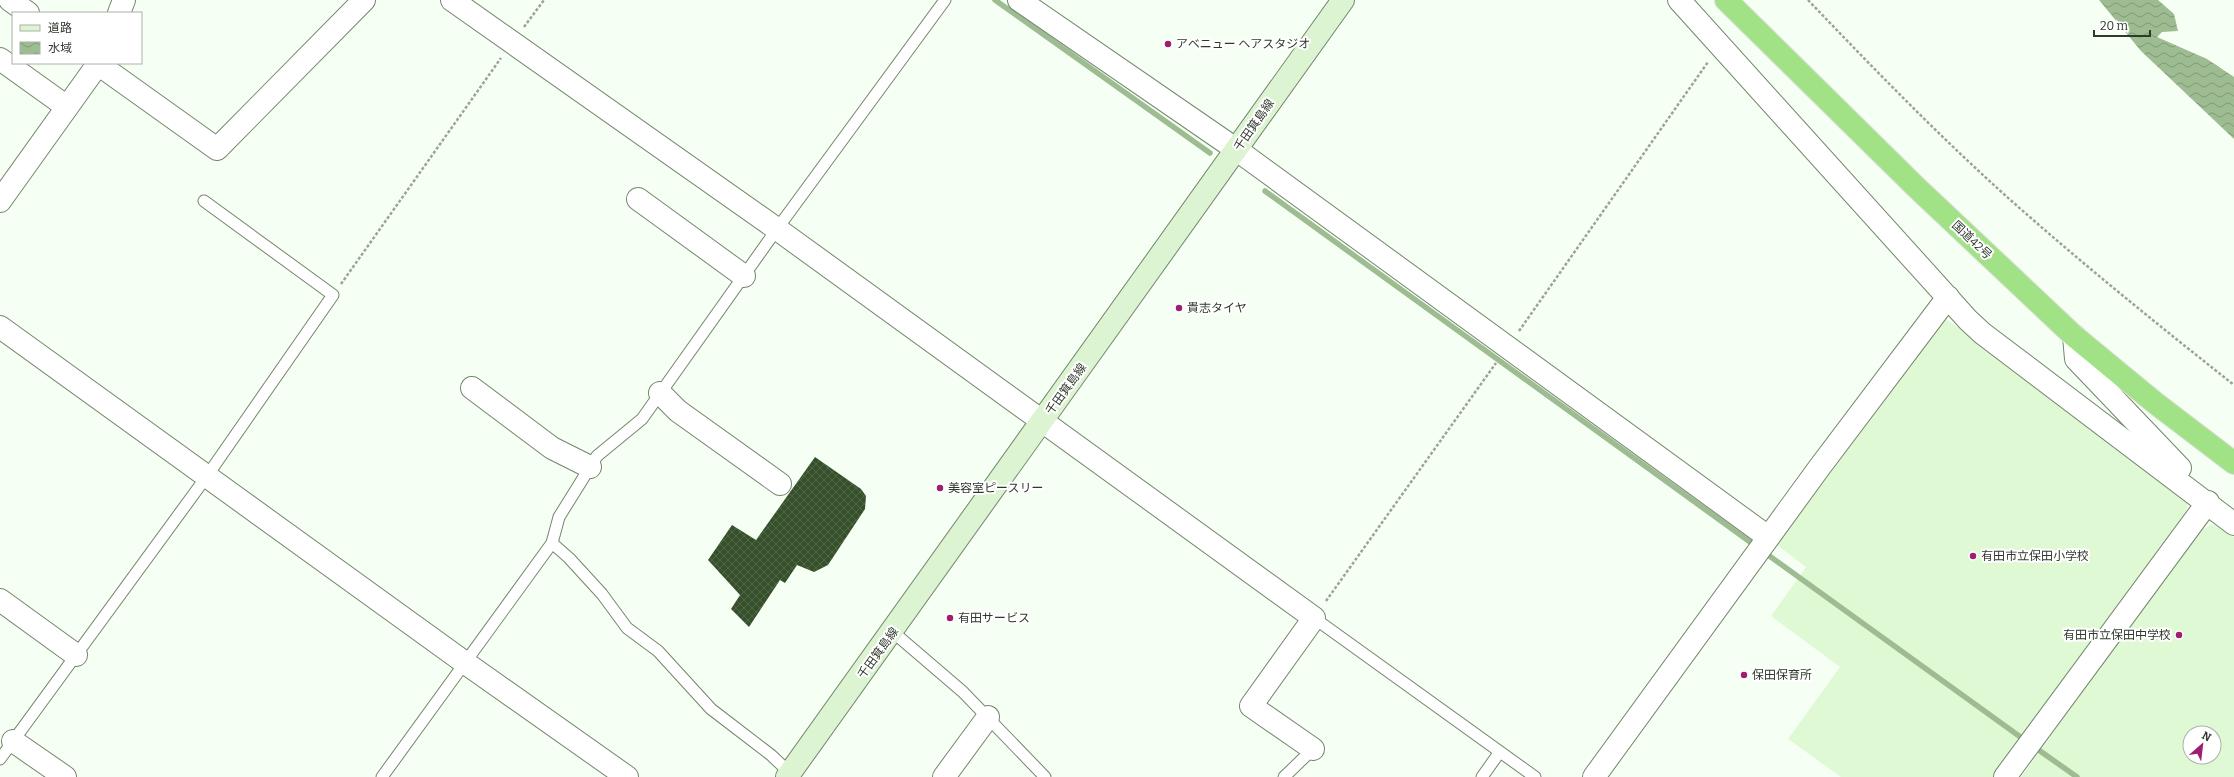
<svg xmlns="http://www.w3.org/2000/svg" width="2234" height="777" font-family="Bitter,'Noto Sans JP',serif">
<defs>
<pattern id="water-waves" width="16" height="10" patternUnits="userSpaceOnUse"><rect width="16" height="10" fill="#9dbc92"/><path d="M0 5q4-4 8 0t8 0" fill="none" stroke="#819a78"/></pattern>
<pattern id="building-cross-hatch" width="8" height="8" patternUnits="userSpaceOnUse"><rect width="8" height="8" fill="#35502a"/><path d="M0 0l8 8M0 8l8-8" fill="none" stroke="#516748"/></pattern>
</defs>
<rect width="100%" height="100%" fill="#f6fff3"/>
<!-- built -->
<g fill="#dff9d5" fill-rule="evenodd">
<path d="M1942,316L2181,493L2188,504L2185,513L1996,777H1841L1788,739L1840,667L1771,616L1806,567L1777,545Z"/>
<path d="M2212,524L2234,537V777H2021L2198,532ZM2190,733H2214V757H2190Z"/>
</g>
<!-- water -->
<path fill="url(#water-waves)" d="M2099,0H2158L2174,14L2178,31L2162,32L2157,37L2207,59L2234,77V139L2141,51Z"/>
<g fill="none" stroke-linecap="round" stroke-linejoin="round">
<!-- stream -->
<g stroke="#9dbc92" stroke-width="5.5">
<path d="M995,0L1210,153"/>
<path d="M1265,191L1757,547"/>
<path d="M1764,552L2026,741"/>
<path d="M2033,746L2077,777"/>
</g>
</g>
<!-- building -->
<path fill="url(#building-cross-hatch)" d="M815,457L861,489L866,496L865,509L828,565L814,572L797,565L785,583L780,580L749,627L731,609L740,595L708,560L732,525L756,540Z"/>
<g fill="none" stroke-linecap="round" stroke-linejoin="round">
<!-- service casing -->
<g stroke="#74866d" stroke-width="13">
<g id="service">
<path d="M552,543L569,558L602,594L627,628L658,651L711,709L771,755L792,775"/>
<path d="M1314,618L1535,777"/>
<path d="M893,632L963,692L1045,777"/>
<path d="M0,759L207,476L333,295L204,201"/>
<path d="M382,777L552,543L559,517L597,456L642,419L777,229L945,0"/>
<path d="M1284,777L1313,749"/>
<path d="M1482,777L1499,753"/>
</g>
</g>
<!-- minor casing -->
<g stroke="#74866d" stroke-width="24">
<g id="minor">
<path d="M10,0L28,13"/>
<path d="M452,0L777,229L1314,618L1251,706L1313,749"/>
<path d="M1019,0L1237,150L1768,537"/>
<path d="M1679,0L1968,320L1982,333L2234,524"/>
<path d="M119,13L124,0"/>
<path d="M0,59L67,107"/>
<path d="M638,199L744,276"/>
<path d="M0,201L98,64L217,149L364,0"/>
<path d="M0,327L464,662L627,777"/>
<path d="M2074,336L2076,359L2180,468"/>
<path d="M472,388L552,448L590,467"/>
<path d="M660,393L678,411L780,484"/>
<path d="M0,600L76,655"/>
<path d="M13,741L65,777"/>
<path d="M944,777L988,717"/>
<path d="M1594,777L1819,468L1948,297"/>
<path d="M2005,777L2208,502"/>
</g>
</g>
<!-- secondary casing -->
<g stroke="#74866d" stroke-width="24">
<path id="secondary" d="M787,777L1343,0"/>
</g>
<!-- trunk casing -->
<g stroke="#dedfde" stroke-width="24">
<path id="trunk" d="M1726,0L1916,187L2074,336L2154,402L2234,463"/>
</g>
<!-- path -->
<g stroke="#9ca499" stroke-width="2.5" stroke-dasharray="3 2" stroke-linecap="butt">
<path d="M1808,0C1872,67 1937,134 2006,196C2080,262 2157,324 2234,385"/>
<path d="M524,27L544,0"/>
<path d="M341,284L501,58"/>
<path d="M1519,331L1708,62"/>
<path d="M1326,601L1496,363"/>
</g>
<!-- service -->
<use href="#service" stroke="#fff" stroke-width="11"/>
<!-- minor -->
<use href="#minor" stroke="#fff" stroke-width="22"/>
<!-- secondary -->
<use href="#secondary" stroke="#dcf4d1" stroke-width="22"/>
<!-- trunk -->
<use href="#trunk" stroke="#a2e286" stroke-width="22"/>
</g>
<!-- markers -->
<g fill="#9f1e70" stroke="#fff" stroke-width="1.5">
<circle cx="1168" cy="44" r="4"/>
<circle cx="1179" cy="308" r="4"/>
<circle cx="940" cy="488" r="4"/>
<circle cx="1973" cy="556" r="4"/>
<circle cx="950" cy="618" r="4"/>
<circle cx="2179" cy="635" r="4"/>
<circle cx="1744" cy="675" r="4"/>
</g>
<g text-anchor="middle" dominant-baseline="central" stroke-width="4" stroke-linejoin="round" paint-order="stroke">
<!-- poi labels -->
<g font-size="12" fill="#31392e" stroke="#fff" text-anchor="start">
<text x="1176" y="44">アベニュー ヘアスタジオ</text>
<text x="1187" y="308">貴志タイヤ</text>
<text x="948" y="488">美容室ピースリー</text>
<text x="1981" y="556">有田市立保田小学校</text>
<text x="958" y="618">有田サービス</text>
<text x="2171" y="635" text-anchor="end">有田市立保田中学校</text>
<text x="1752" y="675">保田保育所</text>
</g>
<!-- street labels -->
<g font-size="12" fill="#31392e" stroke="#fff">
<text transform="translate(1254 125) rotate(-55)">千田箕島線</text>
<text transform="translate(1972 240) rotate(43)">国道42号</text>
<text transform="translate(1066 389) rotate(-54)">千田箕島線</text>
<text transform="translate(878 653) rotate(-54)">千田箕島線</text>
</g>
</g>
<!-- legend -->
<rect x="12" y="12" width="130" height="52" fill="#ffffff" stroke="#adb0ab"/>
<rect x="20" y="25" width="20" height="6" fill="#dcf4d1" stroke="#adb0ab"/>
<text x="48" y="32" font-size="12" fill="#31392e">道路</text>
<rect x="20" y="42" width="20" height="12" fill="url(#water-waves)" stroke="#adb0ab"/>
<text x="48" y="52" font-size="12" fill="#31392e">水域</text>
<!-- north arrow -->
<g transform="translate(2202 745) rotate(28)"><circle r="19" fill="#ffffff" stroke="#adb0ab"/>
<path d="M0-3L7 15L0 10L-7 15Z" fill="#9f1e70"/>
<text y="-6" font-size="11" font-weight="bold" text-anchor="middle" fill="#31392e">N</text>
</g>
<!-- scale -->
<path d="M2094 30v6h56v-6" fill="none" stroke="#31392e" stroke-width="2"/>
<text x="2100" y="30" font-size="12" fill="#31392e" stroke="#ffffff" stroke-width="3" paint-order="stroke">20 m</text>
</svg>
